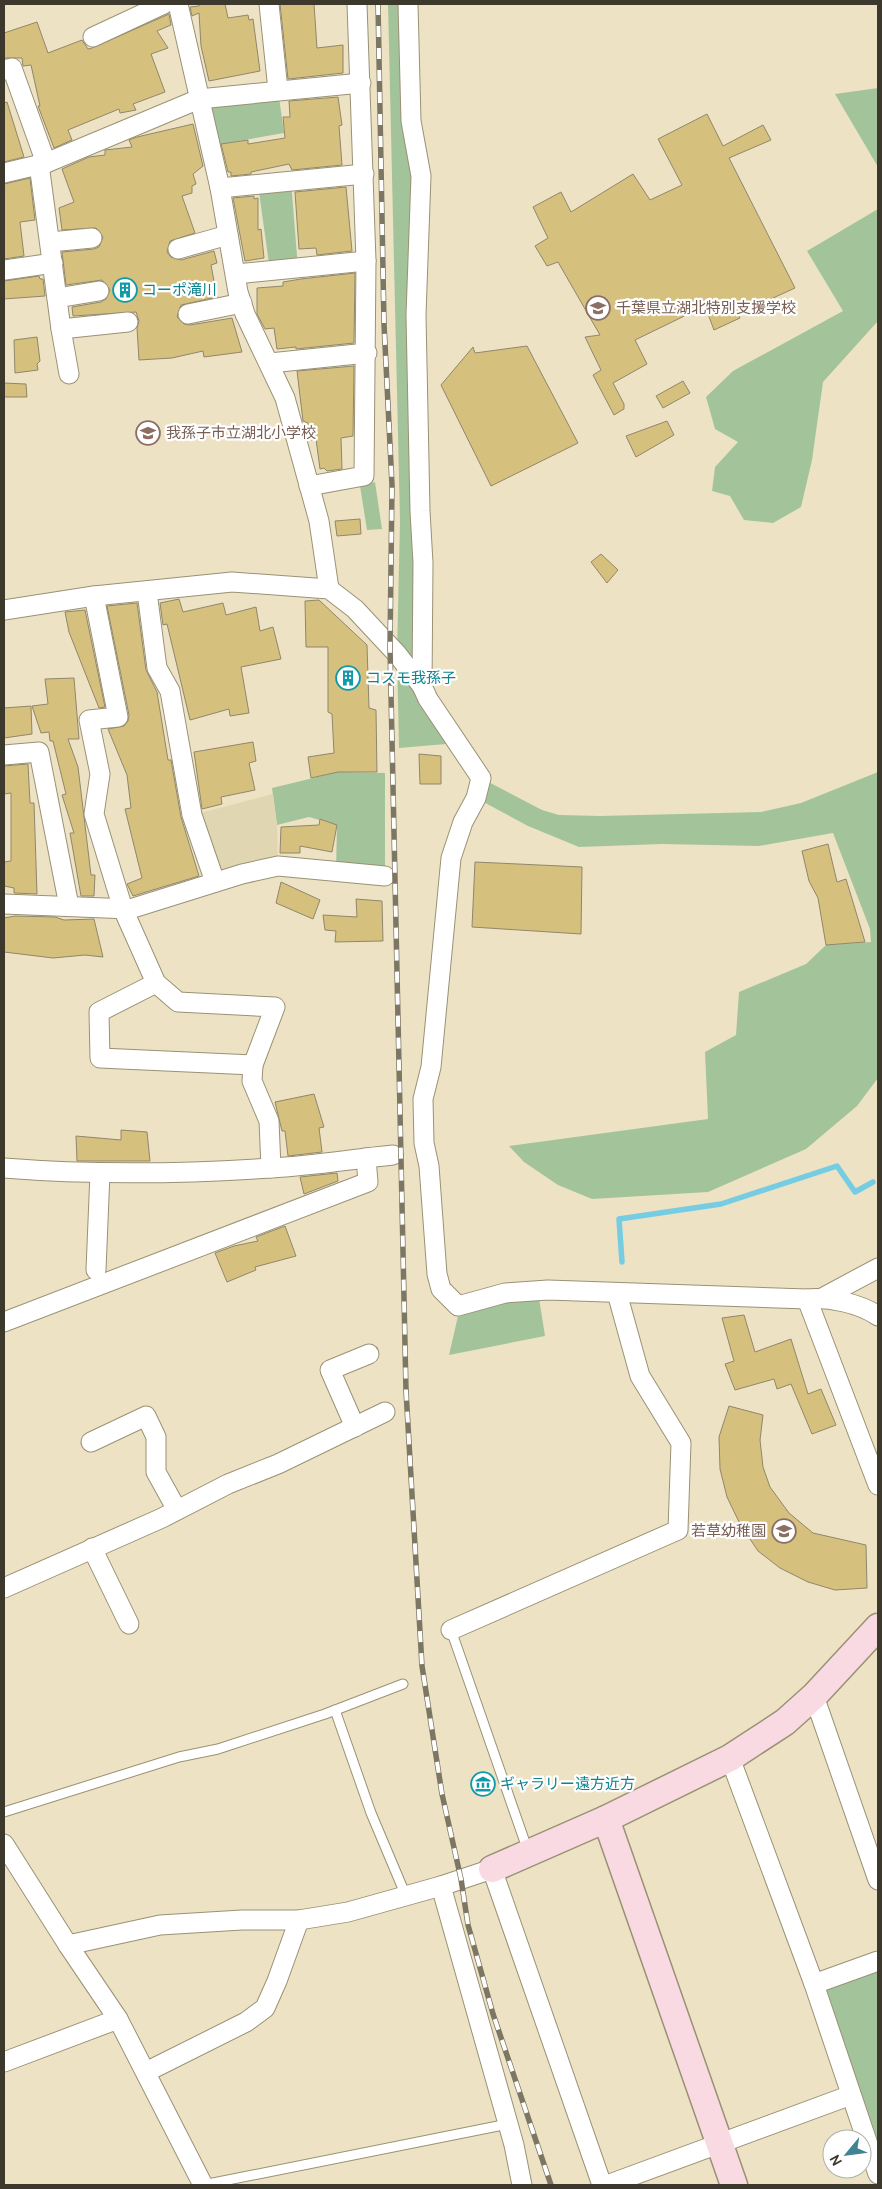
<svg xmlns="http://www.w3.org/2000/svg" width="882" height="2189" font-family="Cabin,'Noto Sans JP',sans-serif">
<rect width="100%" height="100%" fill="#ede3c4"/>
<!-- green -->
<g fill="#a3c49a">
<path d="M388,4H408L422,686L458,743L399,748L397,654L400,521Z"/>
<path d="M878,88V167L835,94Z"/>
<path d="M278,90L284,133L210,146L199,99Z"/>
<path d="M291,181L298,268L270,271L258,185Z"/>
<path d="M878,209V321L823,382L812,460L801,507L773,523L744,520L730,496L712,491L715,467L738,442L715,429L706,397L733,371L843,311L807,251Z"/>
<path d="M375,482L382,529L367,530L360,486Z"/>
<path d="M338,772L385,773V876L336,871L337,825L309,817L277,825L272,788Z"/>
<path d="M878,772V1078L857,1106L806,1149L708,1192L592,1199L558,1185L524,1162L509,1146L708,1119L705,1052L736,1035L739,992L806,964L826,945L871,942L870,929L833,833L759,846L662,844L579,847L528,826L476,798L481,778L542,810L559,815L600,816L761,812L801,803Z"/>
<path d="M539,1298L545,1336L449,1355L458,1316L504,1300Z"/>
<path d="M878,1961V2174L814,1984Z"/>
</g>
<!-- sand -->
<path fill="#e0d7b2" d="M273,794L277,825L278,866L215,882L192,815Z"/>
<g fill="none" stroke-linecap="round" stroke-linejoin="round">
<!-- stream -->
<path stroke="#76cce2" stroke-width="5.5" d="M622,1262L619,1219L721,1204L837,1166L855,1192L873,1182"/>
</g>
<!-- building -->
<g fill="#d5c07e" stroke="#90876b">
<path d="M199,4H225L228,18L248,15L249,20L253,19L260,71L209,81L201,46L199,13L192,16L190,7L199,6Z"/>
<path d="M280,4H314L317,48L343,45V73L288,79Z"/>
<path d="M169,14L171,25L157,31L168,48L151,54L165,92L133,104L136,110L120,113L119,109L68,130L72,140L54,148L38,106H40L31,65L23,66L22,58H4V33L37,22L48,53L82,40L88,49L92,48Z"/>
<path d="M338,97L342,125L339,126L342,165L292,170L289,164L251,172V174L231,176V172H228L221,144L248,140V144L285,138L283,117H290L289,101Z"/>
<path d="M7,102L24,157L4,162V103Z"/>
<path d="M707,114L723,146L763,125L771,140L729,158L795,288L738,314L740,318L714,330L705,306L635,340L647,364L613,383L624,404V409L614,415L593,375L601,370L585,337L600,335L558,262L547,266L535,246L548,238L533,207L561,192L571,212L633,174L650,200L682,185L658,139Z"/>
<path d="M193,124L203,166L193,174L196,184L192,186V193L182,196L195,233L170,241L167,252L171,257L181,260L214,251L217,263L211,265L217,297L181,305L177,317L184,324L190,325L232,318L242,352L204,357L203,351L172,358L139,360L137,328L139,321L136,312L73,316L72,307L101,302L106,299L110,290L102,280L66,285L62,252L94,249L99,247L103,237L96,228L62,230L59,208L74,202L62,169L89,157L105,155V150L132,147L129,140L137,137Z"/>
<path d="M30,178L35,220L20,222L24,256L4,259V184Z"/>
<path d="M346,187L352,251L317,255L316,248L299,249L295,192Z"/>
<path d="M254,196V199L258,198V230L261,229L264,258L245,261L233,198Z"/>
<path d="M355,273L354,343L296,349V347L277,349L274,328L265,329L257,314V288L283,286V282L301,279Z"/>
<path d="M39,276L40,279H43L45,296L4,299V281Z"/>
<path d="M37,337L40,361L37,364L38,370L15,373L14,340Z"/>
<path d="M527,346L578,443L491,486L441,385L473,347L475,353Z"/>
<path d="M354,366L353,436L341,438L342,469L327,471L324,468L320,469L316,439L311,440L308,423L303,421L297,371Z"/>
<path d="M683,381L690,393L663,408L656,396Z"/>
<path d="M4,383L26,384L27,397H4Z"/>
<path d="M667,421L674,435L636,457L626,436Z"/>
<path d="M360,519L361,534L337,536L335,521Z"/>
<path d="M601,554L618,570L607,583L591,562Z"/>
<path d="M179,599L183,612L223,603L226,615L256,607L260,631L273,627L281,659L241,667L249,713L230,716L229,709L190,720L167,624L163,625L160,603Z"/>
<path d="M319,600L367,645L369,708L376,710L377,772H338L311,778L308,757L334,753L332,714L328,712V647H306L305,601Z"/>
<path d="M137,603L146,670L157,692L168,760H171L181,817L199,876L133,896L127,884L142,878L125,809L131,808L127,775L108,729L124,726L128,721L129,715L107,606Z"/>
<path d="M85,610L105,707L99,708L69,632L65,612Z"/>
<path d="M74,678L79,739H68L78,767L91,875H95L94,896H81L70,833H74L62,795L66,794L53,741H50L49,732L41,733L32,706L48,704L45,679Z"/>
<path d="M31,706L32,734L4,738V708Z"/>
<path d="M253,742L256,761L249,763L255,790L221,797L222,804L202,809L194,752Z"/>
<path d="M419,754L441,756V784H420Z"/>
<path d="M28,764L30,803H34L37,894L14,893V888L4,886V862L11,861V793L4,794V766Z"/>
<path d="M320,819L337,825L332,852L300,846V853H280L281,827L319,825Z"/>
<path d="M828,844L837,882L846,879L865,942L826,945L818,898L809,881L802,851Z"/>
<path d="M475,862L582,867L581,934L472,927Z"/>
<path d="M281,882L320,900L313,919L276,903Z"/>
<path d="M356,899L382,901L383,941L335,942L336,931L325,930L323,915L357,917Z"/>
<path d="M15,916L55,917L64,920L94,919L103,957L85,955L53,958L4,952V918Z"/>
<path d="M314,1094L324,1127L319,1128L322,1152L288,1156L285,1131H282L275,1102Z"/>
<path d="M121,1130L147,1132L150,1161H77L76,1136L121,1140Z"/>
<path d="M337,1173L338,1181L304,1194L300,1177Z"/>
<path d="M285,1226L296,1256L255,1267L256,1270L227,1282L215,1253L234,1246L258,1241L256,1237Z"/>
<path d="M744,1315L755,1352L791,1339L808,1394L821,1389L836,1425L812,1434L791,1384L777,1389L774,1379L735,1390L725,1364L734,1361L722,1318Z"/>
<path d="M729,1406L763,1415L760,1440L763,1467L770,1487L789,1513L813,1533L866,1545L867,1588L835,1590L808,1582L780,1568L758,1551L740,1524L727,1497L720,1469L719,1437Z"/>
</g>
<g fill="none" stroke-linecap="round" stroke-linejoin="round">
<!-- lane casing -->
<g stroke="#9a9175" stroke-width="11">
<g id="lane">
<path d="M451,1630L528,1851"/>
<path d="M335,1710L371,1813L406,1896"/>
<path d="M4,1812L179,1757L218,1749L325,1714L403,1684"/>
<path d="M203,2185L508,2124"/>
</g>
</g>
<!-- street casing -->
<g stroke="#9a9175" stroke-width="21">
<g id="street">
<path d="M178,4L220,188L238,292L245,314L285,398L319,521L329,589"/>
<path d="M269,4L278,90"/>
<path d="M408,4L411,121L421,176L416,315L420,511L423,563L422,686L428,699L481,778L476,798L463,822L451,858L431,1067L423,1099L424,1143L429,1166L437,1274L441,1289L458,1306L505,1293L548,1290L807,1299C829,1297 859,1303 878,1316"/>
<path d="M93,37L164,4"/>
<path d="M4,70L12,68L46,163"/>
<path d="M39,164L61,329L69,374"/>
<path d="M4,173L46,163L199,99L361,83"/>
<path d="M220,188L364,174"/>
<path d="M50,242L92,238"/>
<path d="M178,249L228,235"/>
<path d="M5,270L53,263"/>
<path d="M236,274L366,261"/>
<path d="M57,298L99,291"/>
<path d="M188,314L242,303"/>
<path d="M61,329L128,322"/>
<path d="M270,363L367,353"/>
<path d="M309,486L364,476L366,261L357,4"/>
<path d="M147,592L157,668L170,691L192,815L215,882"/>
<path d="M94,596L118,717L89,720L100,774L94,814L123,909L156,983L99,1012L100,1058L253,1065L275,1007L178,1002L156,983"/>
<path d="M4,610L94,596L232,582L329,589L355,609L397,654L422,686"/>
<path d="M4,755L39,752L69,906"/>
<path d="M4,904L130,909L242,874L278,866L385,876"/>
<path d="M253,1065L252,1081L269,1121L271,1168"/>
<path d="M4,1168C92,1175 182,1174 271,1168C312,1166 352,1159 393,1155"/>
<path d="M96,1270L100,1173"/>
<path d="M822,1298L878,1268"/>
<path d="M807,1299L878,1485"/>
<path d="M4,1322L368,1182L366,1158"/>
<path d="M355,1427L330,1370L369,1354"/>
<path d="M91,1442L146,1416L156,1437V1472L177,1510"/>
<path d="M92,1548L129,1624"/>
<path d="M4,1588L162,1518L228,1484L278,1464L385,1412"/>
<path d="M451,1630L678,1530L681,1443L640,1376L617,1293"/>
<path d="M814,1696L878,1880"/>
<path d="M730,1758L814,1984L878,2174"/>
<path d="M4,1844L68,1945L160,1925L242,1920H299L348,1912L441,1886L492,1869L602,2185"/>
<path d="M441,1886L514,2145L522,2185"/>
<path d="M68,1945L118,2019L203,2185"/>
<path d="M814,1984L878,1961"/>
<path d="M4,2062L118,2019"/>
<path d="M146,2072L246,2022L265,2008L277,1981L299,1920"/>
<path d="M607,2185L851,2095"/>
</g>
</g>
<!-- secondary casing -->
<g stroke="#9a9175" stroke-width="29">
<g id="secondary">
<path d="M606,1819L734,2185"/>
<path d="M492,1869L606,1819L730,1758L785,1722L814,1696L878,1627"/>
</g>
</g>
<!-- lane -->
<use href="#lane" stroke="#fff" stroke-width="9"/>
<!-- street -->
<use href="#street" stroke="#fff" stroke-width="19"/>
<!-- secondary -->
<use href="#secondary" stroke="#f9dae3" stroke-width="26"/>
<!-- rail casing -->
<g stroke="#7c7663" stroke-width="5.5">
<path id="rail" d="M378,4L384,324L392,485L390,647L406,1391L422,1666L442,1794L461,1879L468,1925L493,2014L551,2185"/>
</g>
<!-- rail -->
<use href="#rail" stroke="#fff" stroke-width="4" stroke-dasharray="11" stroke-linecap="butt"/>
</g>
<!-- icons -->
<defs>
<g id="building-ring" transform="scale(1.25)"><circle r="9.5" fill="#fff" stroke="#0f9aa8" stroke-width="1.5"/><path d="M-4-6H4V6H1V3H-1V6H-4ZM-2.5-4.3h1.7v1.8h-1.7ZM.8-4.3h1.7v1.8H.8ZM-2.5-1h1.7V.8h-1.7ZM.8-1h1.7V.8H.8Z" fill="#0f9aa8"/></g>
<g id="school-ring" transform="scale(1.25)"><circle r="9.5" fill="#fff" stroke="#8d6e63" stroke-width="1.5"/><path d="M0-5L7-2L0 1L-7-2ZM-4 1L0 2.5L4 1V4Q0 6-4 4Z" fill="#8d6e63"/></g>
<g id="museum-ring" transform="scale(1.25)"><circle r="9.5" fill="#fff" stroke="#0f9aa8" stroke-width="1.5"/><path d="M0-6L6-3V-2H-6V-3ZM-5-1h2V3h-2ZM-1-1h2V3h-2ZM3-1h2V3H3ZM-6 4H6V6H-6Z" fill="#0f9aa8"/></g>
</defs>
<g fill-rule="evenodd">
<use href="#building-ring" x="125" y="290"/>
<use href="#school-ring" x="598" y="308"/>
<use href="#school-ring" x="148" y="433"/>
<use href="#building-ring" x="348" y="678"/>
<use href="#school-ring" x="784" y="1531"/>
<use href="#museum-ring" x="483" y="1784"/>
</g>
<g text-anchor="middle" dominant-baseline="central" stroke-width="4.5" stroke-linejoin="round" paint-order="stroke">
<!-- culture labels -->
<g font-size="15" fill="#0d838f" stroke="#fff" text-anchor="start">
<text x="142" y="290">コーポ滝川</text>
<text x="366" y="678">コスモ我孫子</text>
<text x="500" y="1784">ギャラリー遠方近方</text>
</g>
<!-- education labels -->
<g font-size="15" fill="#785e54" stroke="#fff" text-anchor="start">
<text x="616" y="308">千葉県立湖北特別支援学校</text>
<text x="166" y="433">我孫子市立湖北小学校</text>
<text x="766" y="1531" text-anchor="end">若草幼稚園</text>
</g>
</g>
<!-- border -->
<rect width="882" height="2189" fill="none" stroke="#3c382c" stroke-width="10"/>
<!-- north arrow -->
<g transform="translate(847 2154) rotate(241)"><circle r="24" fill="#ffffff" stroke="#b1afab"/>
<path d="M0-4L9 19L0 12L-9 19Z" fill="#3f8491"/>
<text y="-8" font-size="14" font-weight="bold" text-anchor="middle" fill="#3c382c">N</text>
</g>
</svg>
